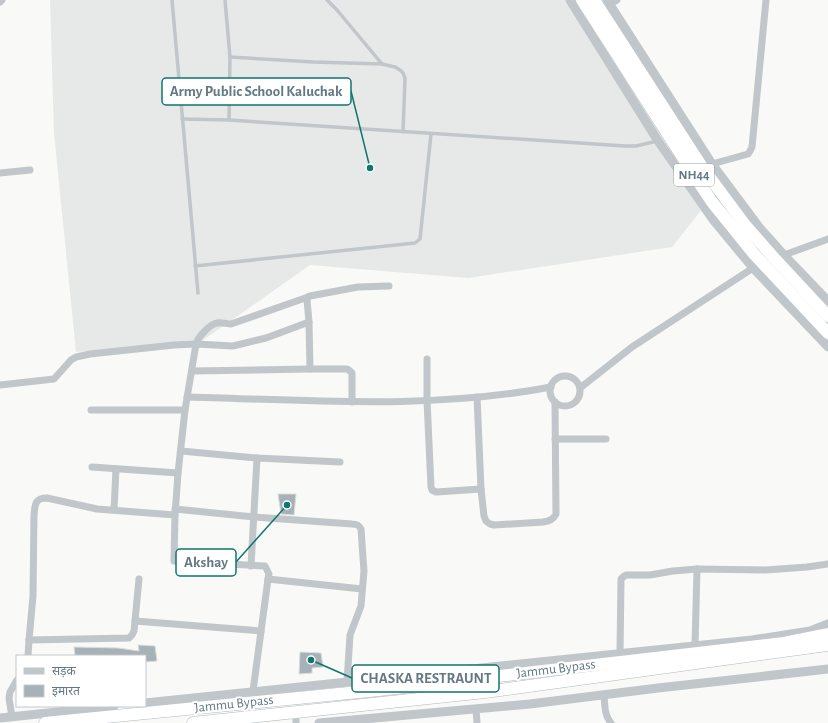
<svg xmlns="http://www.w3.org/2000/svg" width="828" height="723" font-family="'Alegreya Sans','Noto Sans Devanagari',sans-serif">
<rect width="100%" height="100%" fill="#f9f9f7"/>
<!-- built -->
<path fill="#e7e9e8" d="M50,0H572L707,203L672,247L468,278L310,265L202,341L76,352L54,133Z"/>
<!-- building -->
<g fill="#a6b2b7" stroke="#dbdbd9">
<path d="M278,494H296L294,515L281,514Z"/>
<path d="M138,645L155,646L157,661L145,662V656H75L74,647L118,648L139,651Z"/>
<path d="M300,652L321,653L323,667L312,668V673L299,674Z"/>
</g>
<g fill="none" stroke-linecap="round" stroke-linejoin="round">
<!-- trunk casing -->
<g stroke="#b3b9bc" stroke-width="13">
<g id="trunk">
<path d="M582,0L696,178L712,202L754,254L828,333"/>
<path d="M594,0L702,167L745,225L774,258L828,316"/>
<path d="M45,723L379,690L784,643L819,636L828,634"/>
<path d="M193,723L485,692L828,645"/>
</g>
</g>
<!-- service -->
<g stroke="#c0c6c9" stroke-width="3.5">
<path d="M172,0L198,293"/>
<path d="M225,0L230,57L229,120"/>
<path d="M327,0L337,10L382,64"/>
<path d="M230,57L313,62L382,64L395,67L400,70L403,73L405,78L403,132"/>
<path d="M182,119L229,120L625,146H636L657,141"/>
<path d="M195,266L415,243L420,239L431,134"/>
</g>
<!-- minor -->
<g stroke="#c0c6c9" stroke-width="7">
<path d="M0,2L2,0"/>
<path d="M609,4L617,0"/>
<path d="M712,164L748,154L750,151L752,147L766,0"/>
<path d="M0,173L30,170"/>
<path d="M784,255L828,239"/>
<path d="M427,359V400L431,487L432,490L436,492L481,489"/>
<path d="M310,369L309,322L307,300L308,297L310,296L358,287L389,286"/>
<path d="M192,371L310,369H347L350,371L352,373V402"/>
<circle cx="565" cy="391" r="15"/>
<path d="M0,385L54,379L71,360L76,357L90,354L174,345L196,344C198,337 210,324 217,323C221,322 227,324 231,324L308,297"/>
<path d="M580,388L632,347L753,268"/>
<path d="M187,397C308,400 431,410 551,387"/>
<path d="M477,397L481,489L484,516L486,521L490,524L494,525L543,522C549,521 553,520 556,514L555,402"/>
<path d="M91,410H185"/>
<path d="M555,439H606"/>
<path d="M181,451L257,458L340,462"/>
<path d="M92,467L178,473"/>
<path d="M175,509L254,517L352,524C357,524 359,525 361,529L364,571L361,606L350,635L347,682"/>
<path d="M114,510L116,469"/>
<path d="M251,566L257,458"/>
<path d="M268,579L269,574L265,566L174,561L175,515L178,473L185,410L196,344L233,346L266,338L309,322"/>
<path d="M135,621L261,631"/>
<path d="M29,640L129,638L132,635L134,631L139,579"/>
<path d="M695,646L697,569"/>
<path d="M620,653L621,579L623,577L626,575H650L673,571L697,569L766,570L807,567L828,564"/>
<path d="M28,656L29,640L33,596L34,515C35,504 35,498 47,498L97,509L175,515"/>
<path d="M253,691L268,579L362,589"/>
<path d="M604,695C605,705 604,715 611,723"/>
<path d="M476,709L477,723"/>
<path d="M12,717L9,698L10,692L17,680"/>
<path d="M296,723V712"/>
</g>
<!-- tertiary -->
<g stroke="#c0c6c9" stroke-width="9">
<path d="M570,0L658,141L714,221L753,268L828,347"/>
<path d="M607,0L712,164L759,227L784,255L828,301"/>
<path d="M145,703L752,640L810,631L828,624"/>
<path d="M0,718L114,706"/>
<path d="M319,723L530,704L658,688L828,669"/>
</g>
<!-- trunk -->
<use href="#trunk" stroke="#fff" stroke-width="12"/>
</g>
<g text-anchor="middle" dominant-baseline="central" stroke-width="4" stroke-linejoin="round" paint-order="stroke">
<!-- shield labels -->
<rect fill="#fff" stroke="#92a1a8" stroke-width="1" x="674" y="164" width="40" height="22" rx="3"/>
<g font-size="13" font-weight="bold" fill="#637983">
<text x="694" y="175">NH44</text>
</g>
<!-- street labels -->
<g font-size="14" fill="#637983" stroke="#fff">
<text transform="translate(556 669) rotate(-7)">Jammu Bypass</text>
<text transform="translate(234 704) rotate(-6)">Jammu Bypass</text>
</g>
</g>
<!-- callouts -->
<path fill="none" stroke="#0f766e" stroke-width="1.5" d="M370 168L351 91M287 505L236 562M311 660L352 678"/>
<g fill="#0f766e" stroke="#fff" stroke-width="1.5">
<circle cx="370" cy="168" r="4"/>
<circle cx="287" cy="505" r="4"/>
<circle cx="311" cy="660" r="4"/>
</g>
<g fill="#fff" stroke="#0f766e" stroke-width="1.5">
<rect x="162" y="78" width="189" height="27" rx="4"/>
<rect x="176" y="549" width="60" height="27" rx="4"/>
<rect x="352" y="665" width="147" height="27" rx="4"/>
</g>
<g font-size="15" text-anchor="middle" font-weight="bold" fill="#637983">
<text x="256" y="96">Army Public School Kaluchak</text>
<text x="206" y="567">Akshay</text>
<text x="426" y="683">CHASKA RESTRAUNT</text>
</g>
<!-- legend -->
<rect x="16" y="655" width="130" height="52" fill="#ffffff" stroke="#c1c9cd"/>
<rect x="24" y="668" width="20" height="6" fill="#c0c6c9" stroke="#c1c9cd"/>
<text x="52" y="675" font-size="12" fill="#637983">सड़क</text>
<rect x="24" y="685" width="20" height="12" fill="#a6b2b7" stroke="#c1c9cd"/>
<text x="52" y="695" font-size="12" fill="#637983">इमारत</text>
</svg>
